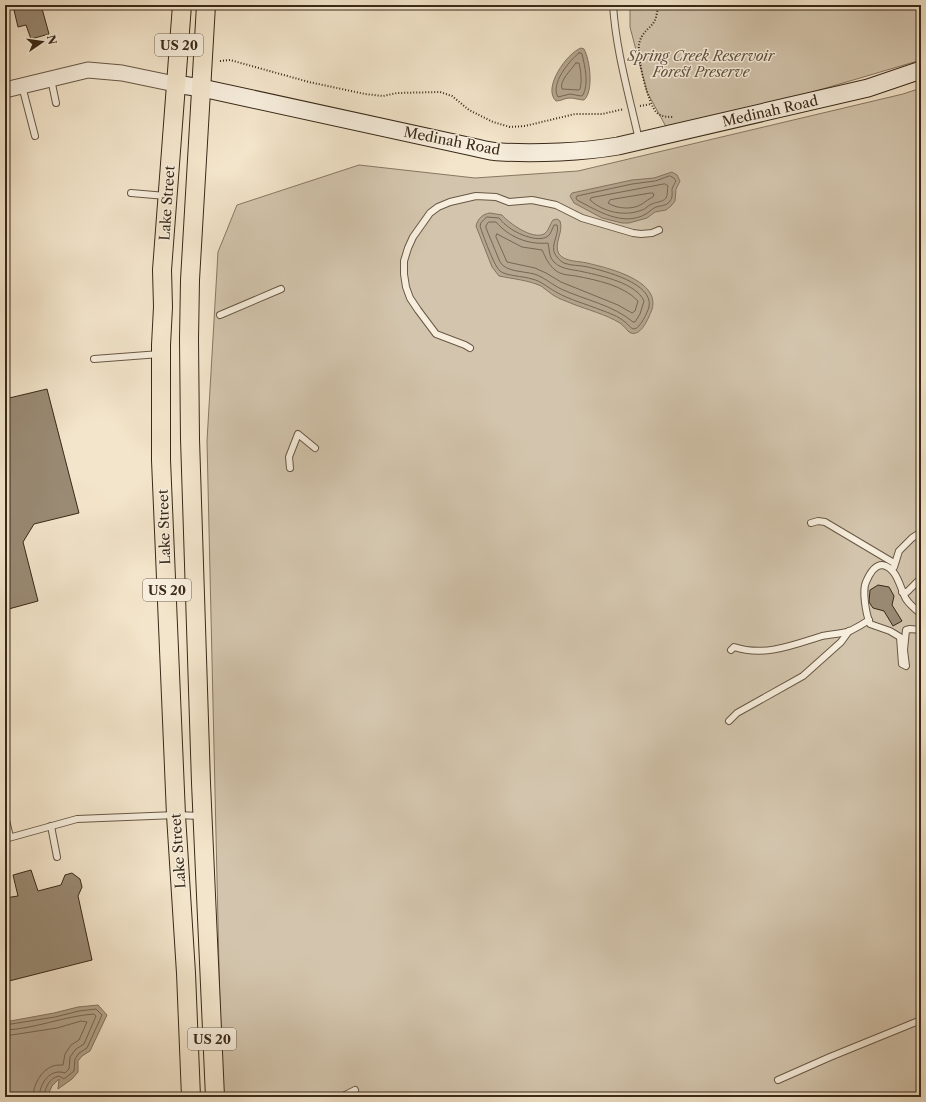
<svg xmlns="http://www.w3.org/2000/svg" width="926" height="1102" font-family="'Libre Caslon Text',serif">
<rect width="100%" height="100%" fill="#f3e5cb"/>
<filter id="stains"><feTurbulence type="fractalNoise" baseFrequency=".005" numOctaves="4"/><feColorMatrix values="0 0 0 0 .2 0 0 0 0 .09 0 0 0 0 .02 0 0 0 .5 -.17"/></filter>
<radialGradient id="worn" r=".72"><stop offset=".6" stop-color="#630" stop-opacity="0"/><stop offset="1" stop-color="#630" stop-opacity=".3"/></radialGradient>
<!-- green -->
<g fill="#d3c5ad" stroke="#867762">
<path d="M630,5H921V60L670,134L647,92L630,27Z"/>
<path d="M921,88V1097H222L207,441L218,252L237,205L359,165L475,178L578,171L903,94Z"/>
</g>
<!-- water -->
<g fill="#b4a58e" stroke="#83735f">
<path d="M581,48L584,49C590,60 594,91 584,100C579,100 575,98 570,98C564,98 562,101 556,101C542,88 567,53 581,48Z"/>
<path d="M672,172L677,175L680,181L676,189L675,201L671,206L666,210L655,212L647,218L629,223H622L602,218L574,203L570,196L572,193L632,180L654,178Z"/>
<path d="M490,213L502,215C509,223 532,240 544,234C548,232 550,224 553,220L557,219L560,221C564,232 553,244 559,254C565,262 579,261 587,263C608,268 664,281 651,312C648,319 640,339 629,332C626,329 624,326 620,323C605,314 588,310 573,304C566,301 559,299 553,295C549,292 545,289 541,286C528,280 513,279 499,276L492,267L476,226C478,218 483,214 490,213Z"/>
<path d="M98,1005L107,1015L90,1051L82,1056L78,1061V1072L72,1079L58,1089L59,1079L52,1086L47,1097H5V1022L54,1013L78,1007Z"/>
</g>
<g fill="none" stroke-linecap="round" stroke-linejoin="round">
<!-- shore -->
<g stroke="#766753" stroke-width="1">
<path d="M579,53H581L582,54C585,67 589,83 583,95L581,96L570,94L558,97C550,84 569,61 579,53Z"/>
<path d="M576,63H579C581,71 582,81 580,89L579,90L562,89C559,81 571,70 576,63Z"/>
<path d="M670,176L674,178L676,181C675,183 673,186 672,189C672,193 673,197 670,201C666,207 659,205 654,208C651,210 649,212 646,214C623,227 598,211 577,200L576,198L577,196L632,184L655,181Z"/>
<path d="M665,184L668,186C667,189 668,195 666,198C663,202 656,202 652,204C648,205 646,209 642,210C625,217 603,212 590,200L591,198Z"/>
<path d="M652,193L654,194L653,197C649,199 646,201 642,204C633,210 617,209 608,203L610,200Z"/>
<path d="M487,217L499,218C501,220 503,223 506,225C513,232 538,244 548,236C551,234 552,229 554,225H557C560,235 548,247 557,257C559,259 561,262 564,263C571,266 580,265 588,267C604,271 654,283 649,307C648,311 640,329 634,329C631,329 628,324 625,322C618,316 609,313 601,310C586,304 570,300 556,292C547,287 541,281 532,279C523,276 506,276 500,271C494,266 483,235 480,226L481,223Z"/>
<path d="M489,222H496C509,237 528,245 548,243C549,247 549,253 551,258C558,270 572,269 584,272C602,276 636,283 644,301L640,314L635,322H633C613,305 585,300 561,289C551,284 544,277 534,274C523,271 506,272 500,262L486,228V226Z"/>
<path d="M497,234L522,247L542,250C546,258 548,264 555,270C561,275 569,275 576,276C596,280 623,285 638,301L635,311L632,313L618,305L561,282L546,273L535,268L507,262L496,237Z"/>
<path d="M5,1025L55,1017L79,1011L96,1009L102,1015L87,1048L79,1053L75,1059L74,1071L64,1079L59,1076C49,1078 45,1088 44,1097"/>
<path d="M5,1030C35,1029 64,1016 94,1014L96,1016L84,1044L76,1049L70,1057L69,1069L65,1073C50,1068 40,1083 39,1097"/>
<path d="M5,1036L57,1028L81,1021L87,1022L79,1040L71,1045L65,1054L63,1065C60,1065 56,1065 53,1066C41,1070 33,1085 33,1097"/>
</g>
</g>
<!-- building -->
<g fill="#9a8b75" stroke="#392918">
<path d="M34,5H41L49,34L31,39L26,25L18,27L14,10Z"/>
<path d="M47,389L79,513L34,524L23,542L38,601L5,610V484H7L5,476V399Z"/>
<path d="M878,585L889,587L894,596L892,605L902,621L893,626L884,611L873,608L869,602L870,590Z"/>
<path d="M31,870L38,891L61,885L65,875L72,873L80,879L82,887L78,896L92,960L9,981L5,965V898L18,896L13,875Z"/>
</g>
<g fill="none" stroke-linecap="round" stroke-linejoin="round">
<!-- service casing -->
<g stroke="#685845" stroke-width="8">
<g id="service">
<path d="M613,5C616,51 629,95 639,140"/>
<path d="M51,79L56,103"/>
<path d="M22,86L35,136"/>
<path d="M131,193L166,196"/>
<path d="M220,315L281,289"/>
<path d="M470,348L465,345L436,334L418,310L410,298L406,287L404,274V261L408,248L413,237L430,213L438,207L450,202L476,196L496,197L509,202L532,200L556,205L582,218L633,233L641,234L652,233L659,230"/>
<path d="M94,359L160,354"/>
<path d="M290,468L289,457L298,434L315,448"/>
<path d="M811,523L818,521L825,522L894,563"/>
<path d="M894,567L899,551L912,538L921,532"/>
<path d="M902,592H907L921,578"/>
<path d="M921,614C915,609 910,605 906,599C900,588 897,567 882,565C874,565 869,575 866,582C862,591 866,614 870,624L890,631L900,637L902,664L906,666L904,650L906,630L910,629L921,630"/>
<path d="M731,650L734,647C765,657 793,645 822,636C831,634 842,634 850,631C856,628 863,624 869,620"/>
<path d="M729,721L737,713L803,676L841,642L849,631"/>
<path d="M5,816L10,837"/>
<path d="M51,826L57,857"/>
<path d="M5,839L77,819L176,815L201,816"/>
<path d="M778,1080L830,1057L921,1020"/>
<path d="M341,1097L355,1090"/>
</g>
</g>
<!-- tertiary casing -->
<g stroke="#685845" stroke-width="17">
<path id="tertiary" d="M5,90L88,70L122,73L175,84"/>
</g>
<!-- secondary casing -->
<g stroke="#392918" stroke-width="19">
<path id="secondary" d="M175,84L202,88L477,148C485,150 493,152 501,152C537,154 583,152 618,146L868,88L921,70"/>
</g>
<!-- primary casing -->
<g stroke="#392918" stroke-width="20">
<g id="primary">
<path d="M182,5L162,270L163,307L161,345V460L176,815L186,973L191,1097"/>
<path d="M206,5L190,280L189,339L190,439L201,783L215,1097"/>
</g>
</g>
<!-- path -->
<g stroke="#392918" stroke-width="2" stroke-dasharray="1 2" stroke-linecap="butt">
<path d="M659,5C657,10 657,16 655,20C651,29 641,31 639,45C637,58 648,104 657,113C662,117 668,117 674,117"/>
<path d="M220,61L230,60L309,82L365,94L383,96L397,93L440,92L452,96L469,110L493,122L510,127L525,126L575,114H602L624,109"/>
<path d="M640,106L651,104"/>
</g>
<!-- service -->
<use href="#service" stroke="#f7eedd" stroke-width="6"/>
<!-- tertiary -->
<use href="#tertiary" stroke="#f7eedd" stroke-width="15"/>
<!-- secondary -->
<use href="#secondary" stroke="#f7eedd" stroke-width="17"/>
<!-- primary -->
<use href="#primary" stroke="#f3e5cb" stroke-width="18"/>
</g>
<g text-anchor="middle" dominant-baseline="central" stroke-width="3" stroke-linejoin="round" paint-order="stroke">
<!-- shield labels -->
<g fill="#f7eedd" stroke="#726453" stroke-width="1">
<rect x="155" y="34" width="48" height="22" rx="3"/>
<rect x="143" y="579" width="48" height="22" rx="3"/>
<rect x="188" y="1028" width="48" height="22" rx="3"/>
</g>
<g font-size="13" font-weight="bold" fill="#392918">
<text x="179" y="45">US 20</text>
<text x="167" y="590">US 20</text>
<text x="212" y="1039">US 20</text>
</g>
<!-- park labels -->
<g font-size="14" font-style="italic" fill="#60503d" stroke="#f7eedd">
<text x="701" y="56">Spring Creek Reservoir<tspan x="701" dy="16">Forest Preserve</tspan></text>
</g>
<!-- street labels -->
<g font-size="14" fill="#392918" stroke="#f7eedd">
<text transform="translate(770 111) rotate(-13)">Medinah Road</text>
<text transform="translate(452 141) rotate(11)">Medinah Road</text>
<text transform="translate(167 203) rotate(-86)">Lake Street</text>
<text transform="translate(164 527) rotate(-92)">Lake Street</text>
<text transform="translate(178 851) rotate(-94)">Lake Street</text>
</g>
</g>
<!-- margin -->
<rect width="926" height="1102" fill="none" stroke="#f3e5cb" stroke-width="20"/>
<rect x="6" y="6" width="914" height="1090" fill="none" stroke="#392918" stroke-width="2"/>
<rect x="10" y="10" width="906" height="1082" fill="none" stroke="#392918"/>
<!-- north arrow -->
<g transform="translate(42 42) rotate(77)" stroke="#f7eedd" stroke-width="3" paint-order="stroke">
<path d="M0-3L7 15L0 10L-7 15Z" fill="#392918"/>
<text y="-6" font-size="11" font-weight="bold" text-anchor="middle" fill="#392918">N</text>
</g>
<rect width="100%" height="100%" filter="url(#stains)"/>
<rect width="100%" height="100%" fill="url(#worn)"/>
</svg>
